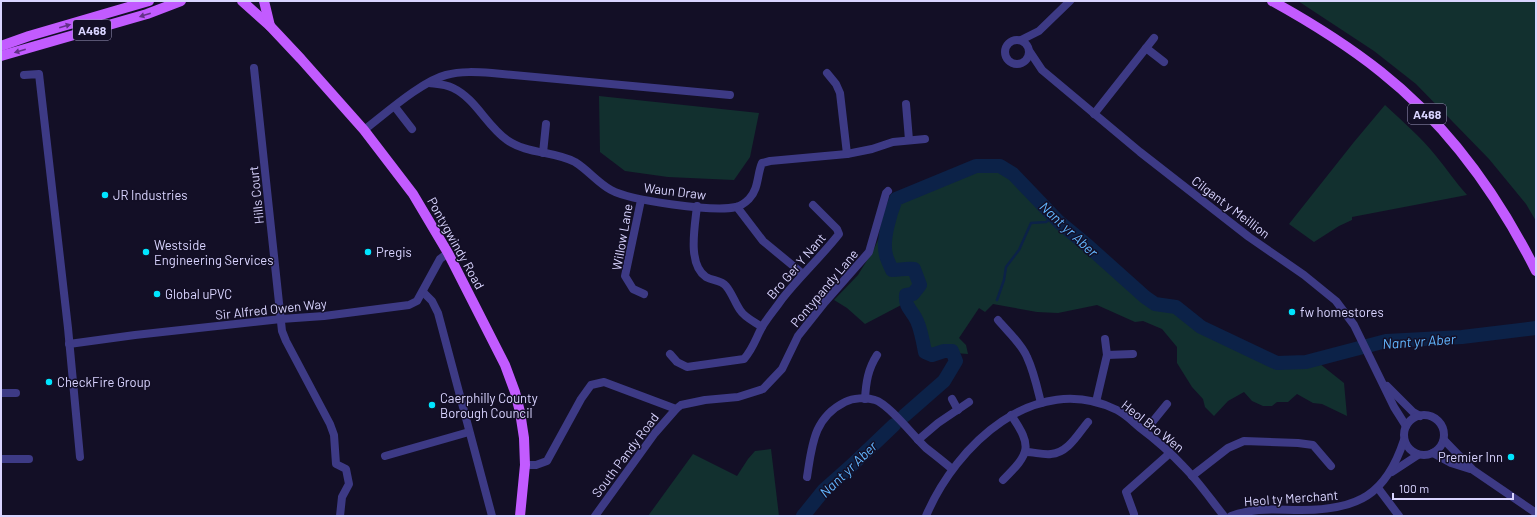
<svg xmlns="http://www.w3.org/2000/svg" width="1537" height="517" font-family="Barlow,sans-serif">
<rect width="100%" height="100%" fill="#130f26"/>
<!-- green -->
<g fill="#12302f">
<path d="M1298,1H1536V221L1526,204L1489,159L1416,84L1374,51Z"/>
<path d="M599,96L759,113L750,157L734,180L668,177L625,171L600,152Z"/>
<path d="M1385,105C1402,121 1421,137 1436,156C1447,169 1456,183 1467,195L1352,217V220L1339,226L1314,242L1289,224L1354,142Z"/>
<path d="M976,166H1000L1013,174L1059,222L1088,246L1145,297L1155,304L1176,307L1201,327L1277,363L1306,362L1315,360L1344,383L1347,416L1322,404L1313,403L1297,394L1288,402H1277L1272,406H1263L1252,401L1244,392L1228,401L1214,416L1205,407L1203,399L1192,387L1177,363V347L1162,329L1143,321L1135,322L1097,305L1058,313L1037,312L993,304L985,312L979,308L959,338L966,345L968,354C951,353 950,349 932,355L925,352C920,330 918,322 905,303L865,324L847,308L834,300L858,275L874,249L896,199Z"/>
<path d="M771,449L779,516H648L693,454L737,476L748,459L755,451Z"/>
</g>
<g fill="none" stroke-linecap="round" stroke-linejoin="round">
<!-- stream -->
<path stroke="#0c2248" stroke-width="2.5" d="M997,300L1004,280L1006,267L1019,250L1031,223L1046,222L1053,217"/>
<!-- river -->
<g stroke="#0c2248" stroke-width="14">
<path d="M904,416L944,381L956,361L952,351H944L932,355L925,352C923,341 921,330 917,321C912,310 905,308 906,295L913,294L920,285L914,269C906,268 900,270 892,270C890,265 887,260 886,255C882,240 890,214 896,199L976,166H1000L1013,174L1059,222L1088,246L1145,297L1155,304L1176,307L1201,327L1277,363L1306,362L1386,341L1462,337L1536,328"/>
<path d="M803,516L824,490L851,466L894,425"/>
</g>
<!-- minor -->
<g stroke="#3d3a85" stroke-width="8">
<circle cx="1017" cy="52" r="12"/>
<path d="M1021,40L1039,31L1070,1"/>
<path d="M1146,48L1164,62"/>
<path d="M1030,52L1042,70L1140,152L1249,237L1304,275L1336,301L1354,325L1394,407L1406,426"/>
<path d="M254,68L282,331L286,341L330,424L334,435L336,464L346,469L349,484L342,497L340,516"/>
<path d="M827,73L836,84L840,93L847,154"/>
<path d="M24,75L39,74L68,328L80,457"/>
<path d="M429,83C437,84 445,84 453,88C476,99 486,125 507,140C527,154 554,151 575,162C588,170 598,183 611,190C631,201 714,212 736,207C740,206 746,202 749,199C759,189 757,174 762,163L770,161L847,154L872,149L893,142L925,139"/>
<path d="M906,104L909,140"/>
<path d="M395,107L412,129"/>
<path d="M1094,114L1154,38"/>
<path d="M364,130C385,114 422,81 446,75C461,71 477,72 492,73L730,95"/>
<path d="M543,153L546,124"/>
<path d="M641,200L625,276L633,289L644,294"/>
<path d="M697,206C695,226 687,264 706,277C713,281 721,280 726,286C732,293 735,303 740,310C745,318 755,322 762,327"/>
<path d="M737,207L763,241L803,274"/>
<path d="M423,292L432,301L438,313L492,516"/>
<path d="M998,320C1008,332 1021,343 1027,357C1034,372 1037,387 1041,403"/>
<path d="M69,344L135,335L281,319L324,316L409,305L417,301L440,259L448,253"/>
<path d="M670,354L677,362L687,367L744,359C753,349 756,338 762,327C768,317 776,308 782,299C800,276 821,257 839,234L837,229L813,205"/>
<path d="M1107,355L1133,354"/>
<path d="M1387,386L1413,412L1420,416"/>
<path d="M1,393H16"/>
<path d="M865,399C866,382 868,369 877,355"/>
<path d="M952,399L958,410"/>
<path d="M1096,402L1107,355L1105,339"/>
<circle cx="1424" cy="435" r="20"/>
<path d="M1145,431L1167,404"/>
<path d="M918,440L938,423L969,402"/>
<path d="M1444,440L1473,470L1536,513"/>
<path d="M1026,452C1034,452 1043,455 1051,454C1068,453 1078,434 1088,422"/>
<path d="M1433,453L1451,463L1470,469"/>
<path d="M385,456L469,432"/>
<path d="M1,459H29"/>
<path d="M525,465H536L547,461L581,399L591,385L604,382L676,409L681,405L705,400L738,397L763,389L782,369L798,336L825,302L869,252L886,193L888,191"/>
<path d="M1392,472L1418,455"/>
<path d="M1192,476L1228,448L1244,441L1298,443L1313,445L1331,466"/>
<path d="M807,477C812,446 813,418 845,402C853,398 866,397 875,400C889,404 914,437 926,448C935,455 944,462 952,469"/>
<path d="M1003,480C1030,453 1033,447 1011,415"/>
<path d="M1378,488L1399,516"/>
<path d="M1134,514L1126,492L1170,453"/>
<path d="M595,516L655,433L676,409"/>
<path d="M926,516C956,445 1035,370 1117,410C1125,414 1132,421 1139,427C1155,439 1170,452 1184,467C1199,482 1211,500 1224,516"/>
<path d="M1231,516C1256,507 1275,510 1301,510C1358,510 1386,495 1404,440"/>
</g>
<!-- major -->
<g stroke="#c25bff" stroke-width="10">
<path d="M242,1L270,26L301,59L364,130L413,194L448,253L505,365L515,392L520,412L524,438L525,465L520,516"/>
<path d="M264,1L270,26"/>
<path d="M1272,1C1310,22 1347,45 1381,72C1448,125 1498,195 1536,271"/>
<path d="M1,46L29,36L149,1"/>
<path d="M1,56L147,14L181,1"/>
</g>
</g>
<!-- one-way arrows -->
<defs><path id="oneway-solid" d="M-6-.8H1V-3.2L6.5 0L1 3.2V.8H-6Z"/></defs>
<g fill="#623188">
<use href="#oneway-solid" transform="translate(145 15) rotate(163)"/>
<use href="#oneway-solid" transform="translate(65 26) rotate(-16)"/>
<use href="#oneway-solid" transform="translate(20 51) rotate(164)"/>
</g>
<!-- markers -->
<g fill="#00e5ff" stroke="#130f26" stroke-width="1.5">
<circle cx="105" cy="195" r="4"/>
<circle cx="146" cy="252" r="4"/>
<circle cx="368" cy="252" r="4"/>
<circle cx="157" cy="294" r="4"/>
<circle cx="1292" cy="312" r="4"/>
<circle cx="49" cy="382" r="4"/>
<circle cx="432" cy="405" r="4"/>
<circle cx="1511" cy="457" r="4"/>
</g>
<g text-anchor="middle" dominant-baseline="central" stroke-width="3" stroke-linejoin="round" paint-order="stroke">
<!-- shield labels -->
<g fill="#130f26" stroke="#9e99be" stroke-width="1">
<rect x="73" y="20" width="38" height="20" rx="3"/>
<rect x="1408" y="104" width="38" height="20" rx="3"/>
</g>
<g font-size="12" font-weight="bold" fill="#d9d4ff">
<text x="92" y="30">A468</text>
<text x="1427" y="114">A468</text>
</g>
<!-- street labels -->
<g font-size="13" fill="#d9d4ff" stroke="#130f26">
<text transform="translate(675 191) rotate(7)">Waun Draw</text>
<text transform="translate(256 195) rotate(-96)">Hills Court</text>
<text transform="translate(1231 207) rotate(37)">Cilgant y Meillion</text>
<text transform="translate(622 237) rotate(-80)">Willow Lane</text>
<text transform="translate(456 243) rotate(61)">Pontygwindy Road</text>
<text transform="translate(796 266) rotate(-49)">Bro Ger Y Nant</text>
<text transform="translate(824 288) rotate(-50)">Pontypandy Lane</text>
<text transform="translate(271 309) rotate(-6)">Sir Alfred Owen Way</text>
<text transform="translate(1153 426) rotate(38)">Heol Bro Wen</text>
<text transform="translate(625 455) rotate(-53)">South Pandy Road</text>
<text transform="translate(1291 498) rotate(-4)">Heol ty Merchant</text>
</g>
<!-- poi labels -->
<g font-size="13" fill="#d9d4ff" stroke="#130f26" text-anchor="start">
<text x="113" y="195">JR Industries</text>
<text x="154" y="245">Westside<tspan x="154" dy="15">Engineering Services</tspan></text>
<text x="376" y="252">Pregis</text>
<text x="165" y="294">Global uPVC</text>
<text x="1300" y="312">fw homestores</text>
<text x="57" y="382">CheckFire Group</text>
<text x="440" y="398">Caerphilly County<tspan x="440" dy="15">Borough Council</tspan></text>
<text x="1503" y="457" text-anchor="end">Premier Inn</text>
</g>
<!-- water labels -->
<g font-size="14" font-style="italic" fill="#62b6ff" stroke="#130f26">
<text transform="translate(1069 229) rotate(43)">Nant yr Aber</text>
<text transform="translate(1419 341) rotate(-4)">Nant yr Aber</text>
<text transform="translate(848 469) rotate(-44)">Nant yr Aber</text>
</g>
</g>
<!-- border -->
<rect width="1537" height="517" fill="none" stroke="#d9d4ff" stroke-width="4"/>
<!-- scale -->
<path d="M1393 493v6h120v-6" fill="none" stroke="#d9d4ff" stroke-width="2"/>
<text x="1399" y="493" font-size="12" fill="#d9d4ff" stroke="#130f26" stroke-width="3" paint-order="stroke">100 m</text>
</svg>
